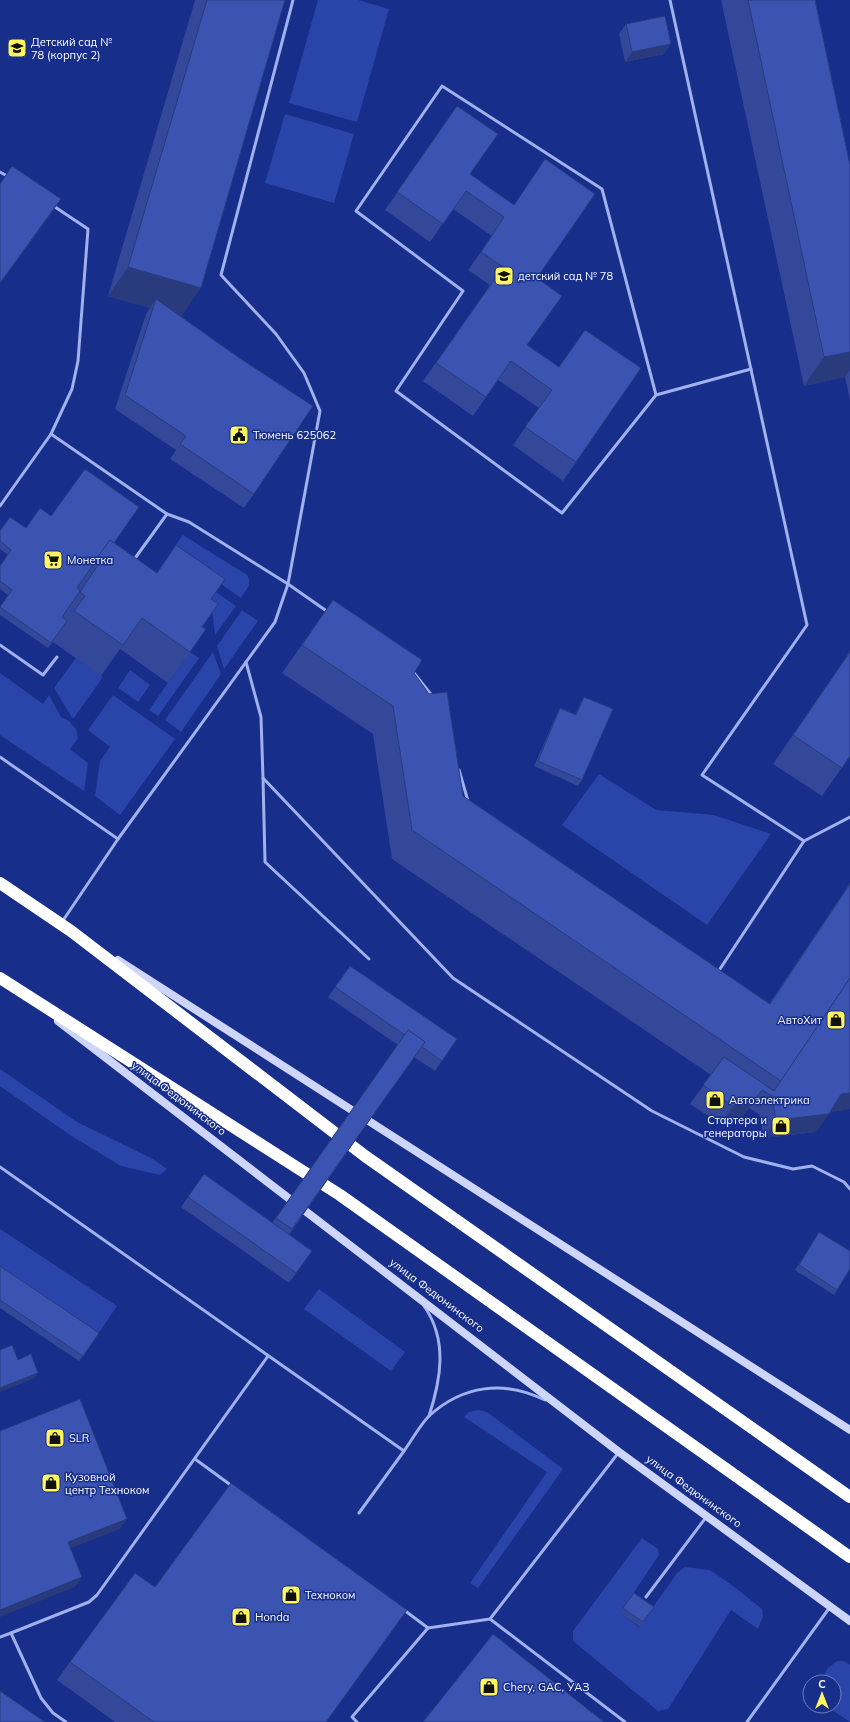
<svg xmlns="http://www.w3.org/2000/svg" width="850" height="1722" font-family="Mulish,sans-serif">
<rect width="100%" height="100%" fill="#172e8a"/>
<!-- green -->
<g fill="#2945a9">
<path d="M318,0H358L389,9L357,122L289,103Z"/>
<path d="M285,114L354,134L334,203L265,183Z"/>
<path d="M183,535L247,575C253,584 246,590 241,598L172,550Z"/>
<path d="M209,587L236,606L215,635Z"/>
<path d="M242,610L258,621L224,669L217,646Z"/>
<path d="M186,649L199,658L158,716L149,710L184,660Z"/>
<path d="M213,652L221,674L181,732L165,720Z"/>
<path d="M76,658L103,677L73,719L54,688Z"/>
<path d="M130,670L150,685L138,702L118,688Z"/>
<path d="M0,673L43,704L49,695L61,717L69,721L76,729L78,738L70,749L88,763L84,791L0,735Z"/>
<path d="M113,695L175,739L120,815L95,796L100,761L110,747L88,730Z"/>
<path d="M599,774L656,810L714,815L771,834L707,925L562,825Z"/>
<path d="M0,1069L77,1122L153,1159L167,1169L160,1175L121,1166L70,1135L0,1086Z"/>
<path d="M0,1229L117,1306L95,1338L0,1274Z"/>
<path d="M319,1289L405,1352L391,1371L304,1309Z"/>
<path d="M478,1410L487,1412L563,1469L478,1588L470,1583L547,1472L464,1417L469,1412Z"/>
<path d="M642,1538L658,1549L659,1555L620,1613L639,1627L677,1573L685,1567L710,1570L733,1586L762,1609L763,1616L758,1629L731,1610L668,1709L658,1711L573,1641V1631Z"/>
<path d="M837,1661H844L850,1665V1722L826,1706H834V1682H820L828,1668Z"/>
</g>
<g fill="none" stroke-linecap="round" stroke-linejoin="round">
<!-- lane -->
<g stroke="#a0b1ee" stroke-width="3">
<path d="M670,0L807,625L702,775L804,841"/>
<path d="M0,172L9,177"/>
<path d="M656,395L602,189L442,86L356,211L463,291L396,391L562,513L656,395L751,369"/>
<path d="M51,434L167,514L189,522L288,584L328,612"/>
<path d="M0,506L51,434L72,389L78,361L88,229L52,205"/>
<path d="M133,561L167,514"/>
<path d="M0,645L43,675L57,657"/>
<path d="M246,662L261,717L263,778L453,978L652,1111L744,1157L793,1169L812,1166L844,1182L850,1189"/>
<path d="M414,673L433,697"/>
<path d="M0,757L118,839L62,922"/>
<path d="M459,770L468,801"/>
<path d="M263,778L265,862L369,959"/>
<path d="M118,839L275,622L288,584L320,411L304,373L276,334L221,275L293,0"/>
<path d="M718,972L804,841L850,817"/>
<path d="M0,1167L404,1451L359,1513"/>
<path d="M424,1306C448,1340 441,1379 429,1416"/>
<path d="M404,1451C412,1440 420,1425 429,1416C463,1385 504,1380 545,1400"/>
<path d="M195,1459L232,1486"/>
<path d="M646,1597L707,1516"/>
<path d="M404,1610L428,1628"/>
<path d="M490,1619L625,1722"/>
<path d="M0,1637L11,1633"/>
<path d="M66,1722L53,1713L41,1698L11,1633L89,1602L97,1595L268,1356"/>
<path d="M357,1722L352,1717L428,1628L490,1619L619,1452"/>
<path d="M747,1722L830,1607"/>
</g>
<!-- secondary -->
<g stroke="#cdd6fa" stroke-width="8">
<path d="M118,960L850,1430"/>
<path d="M58,1021L619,1452L850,1621"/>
</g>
<!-- highway -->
<g stroke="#fff" stroke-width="12">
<path d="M0,883L71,931L365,1156L850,1497"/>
<path d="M0,978L340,1195L850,1557"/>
</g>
</g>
<!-- wall -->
<g fill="#334899">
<path d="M195,0H285L181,316L254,494L244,508L170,459L176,450L115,409L146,314L150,308L108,296Z"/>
<path d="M721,0H815L850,165V400L845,377L804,386Z"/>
<path d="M626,24L664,54L625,62L619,34Z"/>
<path d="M457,106L470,174L514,205L537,278L527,345L559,367L641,368L563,481L513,445L539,408L498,380L473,416L423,381L490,285L468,270L492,236L453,209L430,242L385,210Z"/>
<path d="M51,516L114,543L156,573L211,599L202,627L206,629L168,683L120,649L101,676L53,642L48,648L0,615V607L8,595L0,589V566L8,555L0,549V531L26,528Z"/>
<path d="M333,600L414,673L463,796L769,1004L850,883V1109L830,1112L816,1132L764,1138L759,1114L749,1108L739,1121L721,1124L690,1104L711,1075L392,859L373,734L282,673Z"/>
<path d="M850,651V756L822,796L773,764Z"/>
<path d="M584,697L582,780L578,786L534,766L557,714L560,708L575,715L581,702Z"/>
<path d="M350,966L457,1039L435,1071L414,1057L289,1235L312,1251L289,1283L181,1207L204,1174L272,1223L398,1045L328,997Z"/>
<path d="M816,1238L837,1290L834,1295L795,1270Z"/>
<path d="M0,1266L99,1333L79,1361L0,1308Z"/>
<path d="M155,1587L394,1628L326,1722H115L57,1680L70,1662Z"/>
<path d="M634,1593L654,1607L640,1627L620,1613Z"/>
</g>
<!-- shaded-wall -->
<g fill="#293b7d">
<path d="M671,44L664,54L625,62L632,52Z"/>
<path d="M61,199L41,228L0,284V283Z"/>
<path d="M128,267L201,288L181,317L156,299L150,308L108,296Z"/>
<path d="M850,352V370L845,377L804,386L824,357Z"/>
<path d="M762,1090L739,1121L721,1124L733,1106Z"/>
<path d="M850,1093V1109L828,1113L841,1094Z"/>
<path d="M829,1114L816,1132L764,1138L776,1120Z"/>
<path d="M38,1373L35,1378L0,1392V1388Z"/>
<path d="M127,1519L120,1529L61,1552L68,1542Z"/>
<path d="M82,1577L75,1587L0,1617V1610Z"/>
</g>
<!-- building -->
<g fill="#3b54b2" stroke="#293b7d">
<path d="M207,0H285L201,288L128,267Z"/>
<path d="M748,0H815L850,165V352L824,357Z"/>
<path d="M665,16L671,44L632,52L626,24Z"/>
<path d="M457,106L498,134L470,174L514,205L545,159L595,194L537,278L562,296L527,345L559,367L585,330L641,368L576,462L525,427L552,390L511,361L486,397L436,363L503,267L481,252L504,217L466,191L443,224L397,192Z"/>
<path d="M12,166L61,199L0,283V184Z"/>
<path d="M156,299L238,357L313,406L254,494L180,444L186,436L125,395Z"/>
<path d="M85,469L139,507L114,543L110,540L77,588L80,591L62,617L67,621L51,643L0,607L12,590L0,581V566L11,550L0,541V531L10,517L26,528L40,508L51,516Z"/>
<path d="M110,540L157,573L176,545L225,579L211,599L218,604L202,627L206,629L190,652L142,618L123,645L74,611L85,596L80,592L98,565L94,562Z"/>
<path d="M333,600L422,660L414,673L429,694L447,692L463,796L770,1004L850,884V978L781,1081L412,830L393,706L302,645Z"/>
<path d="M850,652V756L842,768L793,735Z"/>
<path d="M584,697L613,709L582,780L538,761L560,708L576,715Z"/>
<path d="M350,966L457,1039L442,1061L421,1046L425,1042L408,1030L405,1035L335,987Z"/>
<path d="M850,978V1093L841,1094L829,1114L776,1120L772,1096L762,1090L752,1103L733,1106L703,1085L724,1057L774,1091Z"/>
<path d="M408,1030L425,1042L292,1229L276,1218Z"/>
<path d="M204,1174L312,1251L296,1273L188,1197Z"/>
<path d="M819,1232L850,1251V1269L837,1290L799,1265Z"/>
<path d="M0,1266L99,1333L83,1356L0,1300Z"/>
<path d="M12,1345L18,1360L31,1354L38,1373L0,1388V1350Z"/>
<path d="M80,1399L127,1519L68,1542L82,1577L0,1610V1431Z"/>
<path d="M231,1483L407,1610L326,1722H154L70,1662L135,1573L155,1587Z"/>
<path d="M634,1593L654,1607L643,1622L623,1608Z"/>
<path d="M493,1634L604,1722H423Z"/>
<path d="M0,1691L45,1722H0Z"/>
</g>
<!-- icons -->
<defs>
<g id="school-square" transform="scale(1)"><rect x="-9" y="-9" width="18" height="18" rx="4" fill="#fff65d" stroke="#172e8a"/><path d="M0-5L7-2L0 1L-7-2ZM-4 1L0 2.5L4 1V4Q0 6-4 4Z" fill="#111"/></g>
<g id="civic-square" transform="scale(1)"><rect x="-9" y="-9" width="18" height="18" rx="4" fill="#fff65d" stroke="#172e8a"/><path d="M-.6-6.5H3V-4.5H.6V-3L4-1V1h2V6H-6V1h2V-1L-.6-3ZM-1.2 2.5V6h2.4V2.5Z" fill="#111"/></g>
<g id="supermarket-square" transform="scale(1)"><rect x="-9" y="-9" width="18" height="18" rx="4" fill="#fff65d" stroke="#172e8a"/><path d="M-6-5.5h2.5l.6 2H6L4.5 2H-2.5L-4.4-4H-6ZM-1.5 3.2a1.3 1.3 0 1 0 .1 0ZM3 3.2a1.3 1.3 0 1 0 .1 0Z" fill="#111"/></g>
<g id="shop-square" transform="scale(1)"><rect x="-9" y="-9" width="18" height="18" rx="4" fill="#fff65d" stroke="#172e8a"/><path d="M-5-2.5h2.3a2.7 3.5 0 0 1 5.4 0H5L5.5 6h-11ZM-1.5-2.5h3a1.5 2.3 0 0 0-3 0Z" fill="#111"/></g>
</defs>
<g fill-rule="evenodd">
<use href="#school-square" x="17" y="48"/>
<use href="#school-square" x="504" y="276"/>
<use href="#civic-square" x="239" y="435"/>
<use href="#supermarket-square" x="53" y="560"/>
<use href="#shop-square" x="836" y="1020"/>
<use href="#shop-square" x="715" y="1100"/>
<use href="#shop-square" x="781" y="1126"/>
<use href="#shop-square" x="55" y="1438"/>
<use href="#shop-square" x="51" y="1483"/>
<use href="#shop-square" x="291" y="1595"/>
<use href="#shop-square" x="241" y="1617"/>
<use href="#shop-square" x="489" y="1687"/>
</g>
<g text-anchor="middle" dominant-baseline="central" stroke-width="3" stroke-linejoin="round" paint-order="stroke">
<!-- poi labels -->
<g font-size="11" fill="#fff" stroke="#172e8a" text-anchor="start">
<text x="31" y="42">Детский сад №<tspan x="31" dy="13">78 (корпус 2)</tspan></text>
<text x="518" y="276">детский сад № 78</text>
<text x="253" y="435">Тюмень 625062</text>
<text x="67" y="560">Монетка</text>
<text x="822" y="1020" text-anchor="end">АвтоХит</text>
<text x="729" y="1100">Автоэлектрика</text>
<text x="767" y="1120" text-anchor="end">Стартера и<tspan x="767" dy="13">генераторы</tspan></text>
<text x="69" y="1438">SLR</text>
<text x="65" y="1477">Кузовной<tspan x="65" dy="13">центр Техноком</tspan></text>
<text x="305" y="1595">Техноком</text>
<text x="255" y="1617">Honda</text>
<text x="503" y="1687">Chery, GAC, УАЗ</text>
</g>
<!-- street labels -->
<g font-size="11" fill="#fff" stroke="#172e8a">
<text transform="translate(179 1098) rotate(37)">улица Федюнинского</text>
<text transform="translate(437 1295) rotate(37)">улица Федюнинского</text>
<text transform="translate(694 1491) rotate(36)">улица Федюнинского</text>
</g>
</g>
<!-- north arrow -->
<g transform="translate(822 1694)"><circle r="19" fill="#172e8a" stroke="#7482b9"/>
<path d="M0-3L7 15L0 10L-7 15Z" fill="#fff65d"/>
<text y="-6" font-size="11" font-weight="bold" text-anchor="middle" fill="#ffffff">С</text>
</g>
</svg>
